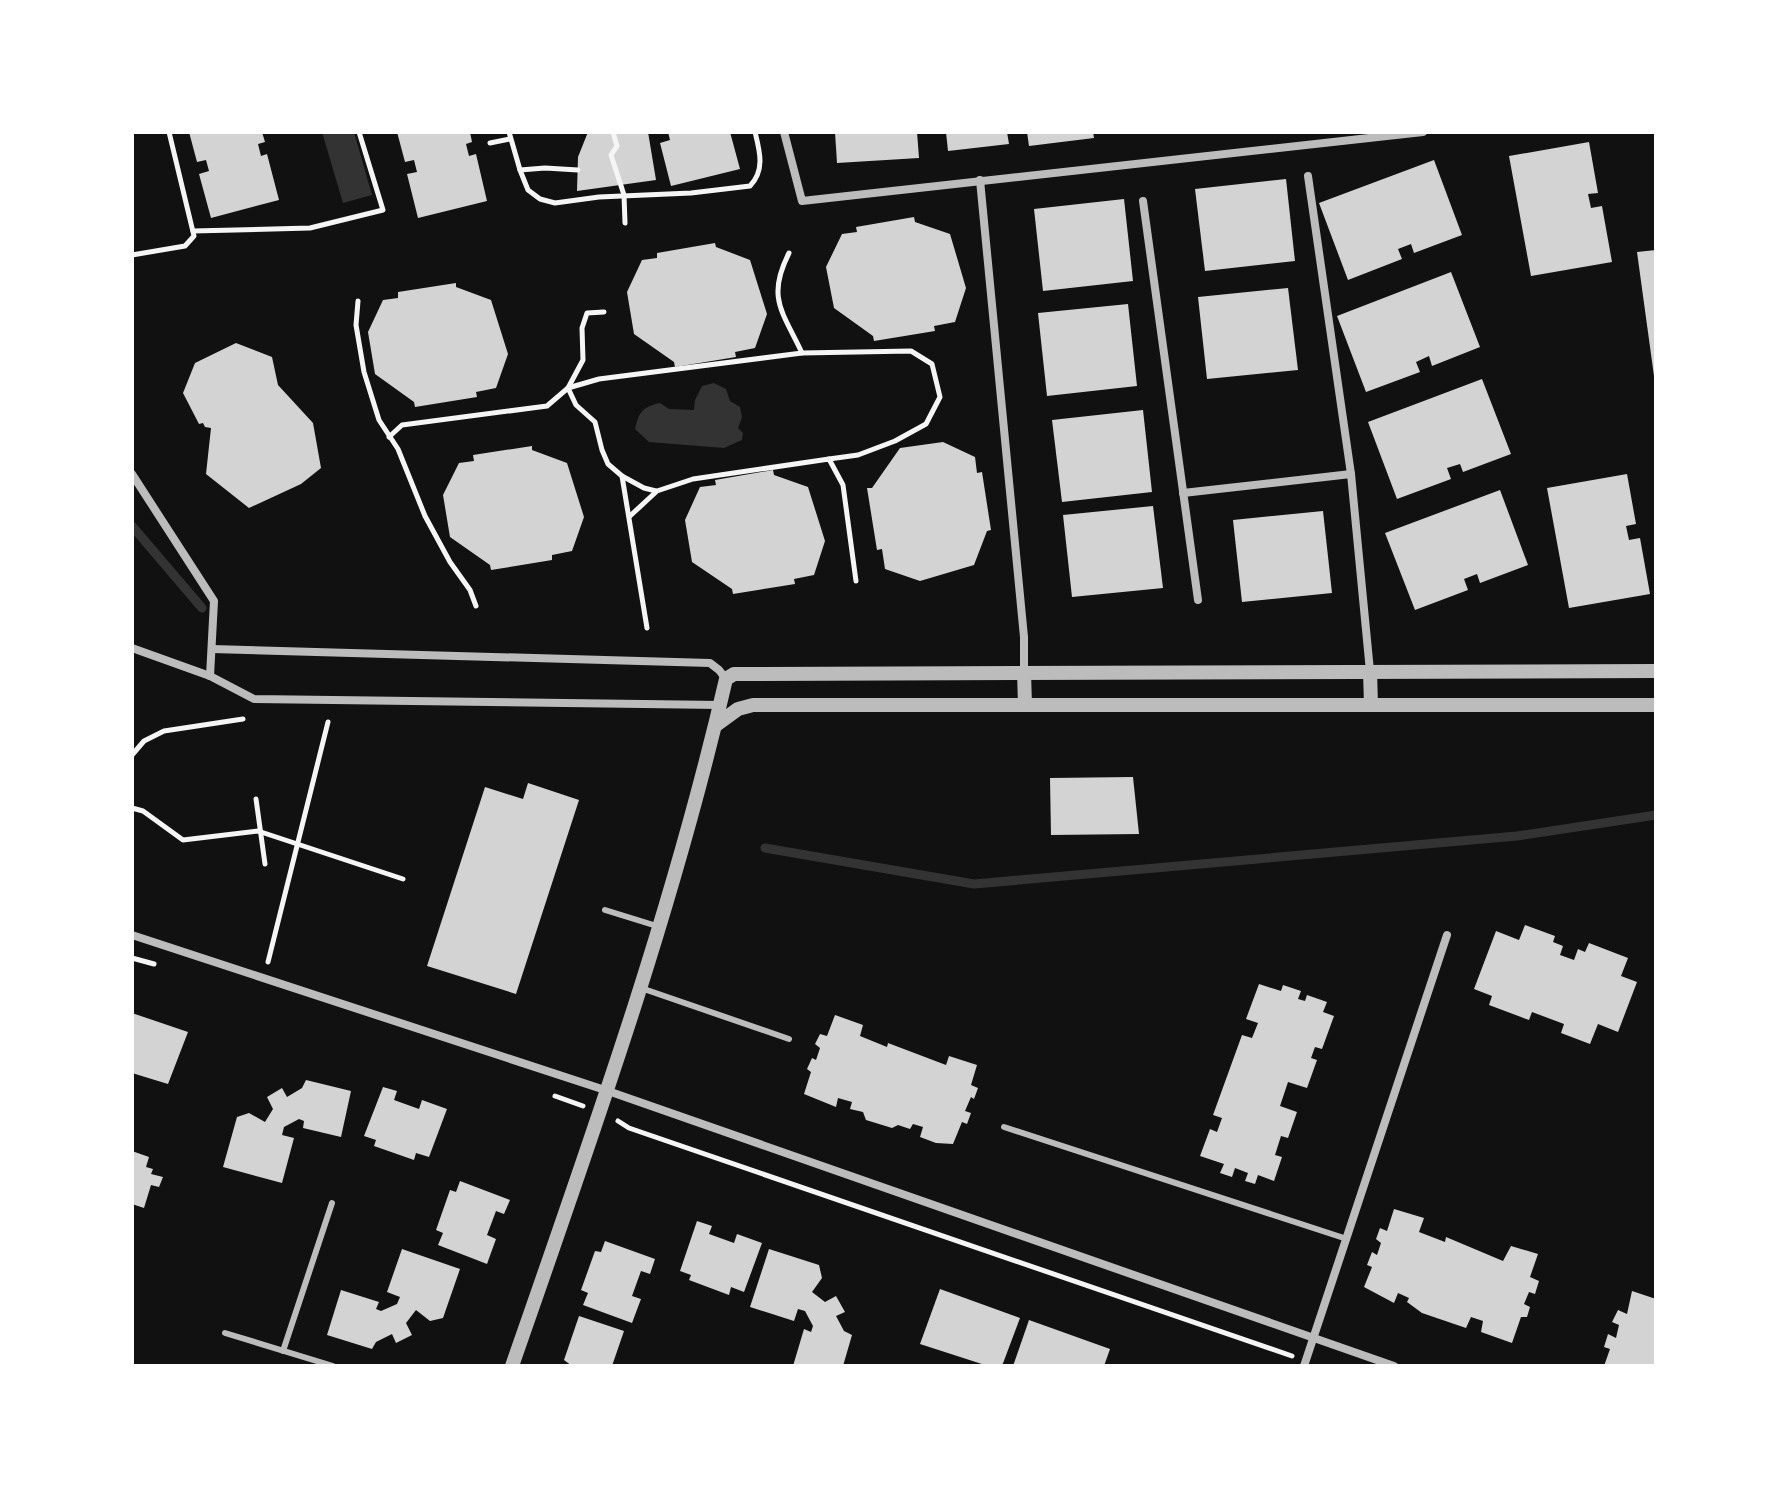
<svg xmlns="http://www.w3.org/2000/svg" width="1788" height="1498" font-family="Commissioner,sans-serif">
<rect width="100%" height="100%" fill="#111"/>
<!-- water -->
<g fill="#333">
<path d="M322,132H354L372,195L343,203Z"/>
<path d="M714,383L726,389L730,401L740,407L742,417L738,428L743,433L742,440L724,448L649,442L635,429C639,412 642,407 660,403L669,409L694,410L695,400L702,386Z"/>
</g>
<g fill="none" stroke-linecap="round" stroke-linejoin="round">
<!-- stream -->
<g stroke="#333" stroke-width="9">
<path d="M132,526L202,608"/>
<path d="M765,848L974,884L1517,836L1656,815"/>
</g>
</g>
<!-- building -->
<g fill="#d3d3d3">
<path d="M189,132H262L265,142L258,144L261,156L267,154L279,200L211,218L199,174L209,171L206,160L197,162Z"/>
<path d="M397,132H470L472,142L466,144L469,156L476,154L487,201L418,218L407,174L417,172L414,160L405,162Z"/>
<path d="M588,132H648L656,180L577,191L578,157Z"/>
<path d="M668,132H730L740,169L671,186L660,143L670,140Z"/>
<path d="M835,132H917L919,158L837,163Z"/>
<path d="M946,132H1007L1009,144L948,151Z"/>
<path d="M1027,132H1093L1094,138L1029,146Z"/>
<path d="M1589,142L1598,193L1588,194L1591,208L1602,206L1612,262L1531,276L1509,156Z"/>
<path d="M1434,160L1462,235L1414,253L1411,244L1398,249L1402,259L1348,280L1319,203Z"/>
<path d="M1286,179L1295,261L1205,271L1195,189Z"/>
<path d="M1124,199L1133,281L1043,291L1034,209Z"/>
<path d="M914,217L915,222L950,234L966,288L955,322L934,326L935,331L874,341L873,336L834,308L826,267L842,234L857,232L856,227Z"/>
<path d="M715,243L716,247L750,260L767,314L755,348L735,352L736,357L675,367L674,362L634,334L627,292L642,260L657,258V253Z"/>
<path d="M1656,250V376H1654L1637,252Z"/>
<path d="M1451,272L1480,347L1432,366L1429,356L1416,362L1420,372L1366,392L1337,316Z"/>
<path d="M456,283V287L491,300L508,354L496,388L476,392L477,397L415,407L414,402L375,374L368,332L383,300L398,298V292Z"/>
<path d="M1288,288L1298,370L1207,379L1198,297Z"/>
<path d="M1128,304L1137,386L1047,396L1038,313Z"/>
<path d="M236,343L272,357L278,385L313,423L321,468L301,484L249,508L206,474L211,428L205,427L203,423L199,424L183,393L195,363Z"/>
<path d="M1482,379L1511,454L1463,472L1460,464L1447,468L1451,479L1397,499L1368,422Z"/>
<path d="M1143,410L1152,492L1062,502L1052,420Z"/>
<path d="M943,442L975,457L977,473L982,472L991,530L987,531L974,565L920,581L885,569L882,549L877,550L867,488H872L900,448Z"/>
<path d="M532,446V450L567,463L584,517L572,551L552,555V560L491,570L490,565L450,537L443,495L459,463L474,461L473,455Z"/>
<path d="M773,470L774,475L808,487L825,541L814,575L794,579L795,584L733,594L732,589L692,562L685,520L700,487L716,485L715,480Z"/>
<path d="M1627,474L1636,524L1626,526L1629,540L1640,538L1650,594L1569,608L1547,488Z"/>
<path d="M1500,490L1528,565L1480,583L1477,574L1464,579L1468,590L1415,610L1385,533Z"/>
<path d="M1153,506L1163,588L1072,597L1063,515Z"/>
<path d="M1323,511L1332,593L1242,602L1233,520Z"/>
<path d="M1133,777L1139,834L1051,835L1050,778Z"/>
<path d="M528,783L579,800L516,994L427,966L485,787L523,799Z"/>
<path d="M1525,925L1555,936L1553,942L1563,946L1560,955L1574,960L1578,949L1585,952L1589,943L1628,958L1621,976L1637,982L1618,1032L1598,1024L1590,1044L1561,1033L1564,1024L1532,1012L1529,1020L1489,1005L1492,996L1474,989L1496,931L1519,940Z"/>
<path d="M1259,984L1281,991L1283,985L1301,991L1298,999L1305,1001L1307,995L1327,1002L1323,1012L1334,1016L1322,1049L1315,1047L1311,1058L1317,1060L1307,1088L1288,1082L1280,1106L1297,1112L1288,1138L1281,1136L1275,1155L1282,1157L1274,1181L1258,1175L1255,1184L1245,1181L1248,1173L1235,1168L1232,1177L1220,1173L1224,1164L1200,1156L1210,1129L1217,1132L1222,1118L1213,1115L1242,1035L1252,1038L1258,1023L1246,1019Z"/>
<path d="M132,1013L188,1032L168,1084L132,1073Z"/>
<path d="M835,1015L863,1025L860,1036L887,1047L888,1043L946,1065L949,1056L977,1065L971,1085L978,1088L974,1099L971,1097L965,1111L971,1113L967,1124L962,1122L953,1144L936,1143L920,1137L923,1127L913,1124L910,1129L898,1125L892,1128L866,1120L863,1112L850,1109L852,1102L838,1098L836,1107L804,1094L811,1072L807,1069L812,1058L816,1060L820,1048L815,1044L820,1034L827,1036Z"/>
<path d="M306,1080L351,1091L341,1137L303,1128L304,1121L299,1119L284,1127L282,1135L294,1138L282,1183L223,1167L237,1117L249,1113L265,1122L273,1109L267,1097L282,1088L287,1097L302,1088Z"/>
<path d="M383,1087L397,1091L394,1100L419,1109L422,1100L447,1109L429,1157L416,1153L414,1160L374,1146L376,1140L364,1136Z"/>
<path d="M132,1151L149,1157L146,1167L153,1169L151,1174L163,1177L159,1187L151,1185L144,1208L132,1204Z"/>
<path d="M460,1181L510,1200L504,1214L496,1211L487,1235L496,1239L487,1264L438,1245L443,1233L436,1230L450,1190L456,1192Z"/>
<path d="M1394,1209L1424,1218L1419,1232L1445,1242L1446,1237L1503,1261L1511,1246L1538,1254L1530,1277L1539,1281L1535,1294L1529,1292L1524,1304L1530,1307L1527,1317H1521L1512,1343L1481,1332L1483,1321L1471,1317L1466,1328L1422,1313L1407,1302L1409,1298L1398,1293L1394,1303L1364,1287L1372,1267L1367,1265L1372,1252L1377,1255L1381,1243L1376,1239L1380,1228L1387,1231Z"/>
<path d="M697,1221L712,1226L709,1234L734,1243L737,1234L762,1243L744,1292L731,1287L729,1295L689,1280L691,1275L680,1271Z"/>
<path d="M605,1241L655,1259L650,1274L641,1271L632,1296L641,1299L632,1323L583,1305L588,1293L581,1290L595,1251L601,1252Z"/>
<path d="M402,1249L460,1269L443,1318L430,1321L416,1310L406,1323L412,1335L396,1343L392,1334L376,1342L372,1349L327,1335L341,1290L379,1302L376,1309L381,1311L397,1304L400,1297L387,1292Z"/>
<path d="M769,1249L819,1265L822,1278L812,1292L825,1302L836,1296L845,1312L836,1316L844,1331L852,1335L843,1366H793L804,1329L811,1332L813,1326L805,1311L798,1309L794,1321L750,1307Z"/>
<path d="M940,1289L1020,1318L1002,1366H988L920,1344Z"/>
<path d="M1632,1291L1656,1299V1366H1604L1610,1349L1604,1347L1608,1334L1616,1338L1619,1325L1612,1322L1618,1310L1627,1314Z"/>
<path d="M579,1316L624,1331L612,1366H572L564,1360Z"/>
<path d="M1029,1320L1110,1349L1104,1366H1013Z"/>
</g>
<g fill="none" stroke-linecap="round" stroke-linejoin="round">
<!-- path -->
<g stroke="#f5f5f5" stroke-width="5">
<path d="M509,132L520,170L528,190L540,199L555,203L599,197L691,193L750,186C765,170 760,152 755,132"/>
<path d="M613,132L617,146L611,155L624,195L625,223"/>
<path d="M490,143L510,139"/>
<path d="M520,170L545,168L578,170"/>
<path d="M193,231L310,228L383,210L359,132"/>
<path d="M132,255L185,246L194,236L169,132"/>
<path d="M358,301L356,325L364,372L379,420L398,449L425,516L450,562L470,590L476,606"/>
<path d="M802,353L911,351L932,364L940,397L926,424L895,441L858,455L829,459"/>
<path d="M389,437L402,425L547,406L568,388L583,360L582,328L587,313L604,312"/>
<path d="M622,476L644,488L656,491"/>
<path d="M630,516L657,491L693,479L829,459L843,485L856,581"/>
<path d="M647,628L622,476L608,464L602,450L595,422L576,405L568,388L599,379L802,353C783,312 766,298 789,253"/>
<path d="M132,755L144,741L164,731L243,719"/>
<path d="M256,799L265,864"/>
<path d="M132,808L143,811L183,840L258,831L403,879"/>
<path d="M132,958L154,964"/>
<path d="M268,962L328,722"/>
<path d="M555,1096L583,1106"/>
<path d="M618,1121L629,1128L1292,1356"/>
</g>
<!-- service -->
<g stroke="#bcbcbc" stroke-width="6">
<path d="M605,910L660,927"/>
<path d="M641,988L789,1039"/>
<path d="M1004,1127L1347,1239"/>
<path d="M225,1333L333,1366"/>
<path d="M283,1351L332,1203"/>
</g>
<!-- minor -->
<g stroke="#bcbcbc" stroke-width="8">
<path d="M784,132L802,201L1423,132"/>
<path d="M1308,176L1351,474L1370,671"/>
<path d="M980,180L1024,637V672"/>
<path d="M1143,201L1198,600"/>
<path d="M132,474L214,601L210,676"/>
<path d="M1183,493L1351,474"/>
<path d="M132,648L210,676L254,699L720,705"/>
<path d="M212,649L710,663L719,670L726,679"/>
<path d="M132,935L608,1091L1394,1366"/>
<path d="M1304,1366L1447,935"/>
</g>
<!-- tertiary -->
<g stroke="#bcbcbc" stroke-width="14">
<path d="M1370,671L1371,705"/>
<path d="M1024,672L1025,705"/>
<path d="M716,725L738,709L753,705H1656"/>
<path d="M512,1366C591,1139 672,913 726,679L734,674L1656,671"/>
</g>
</g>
<!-- border -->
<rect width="1788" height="1498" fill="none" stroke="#ffffff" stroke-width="268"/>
</svg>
